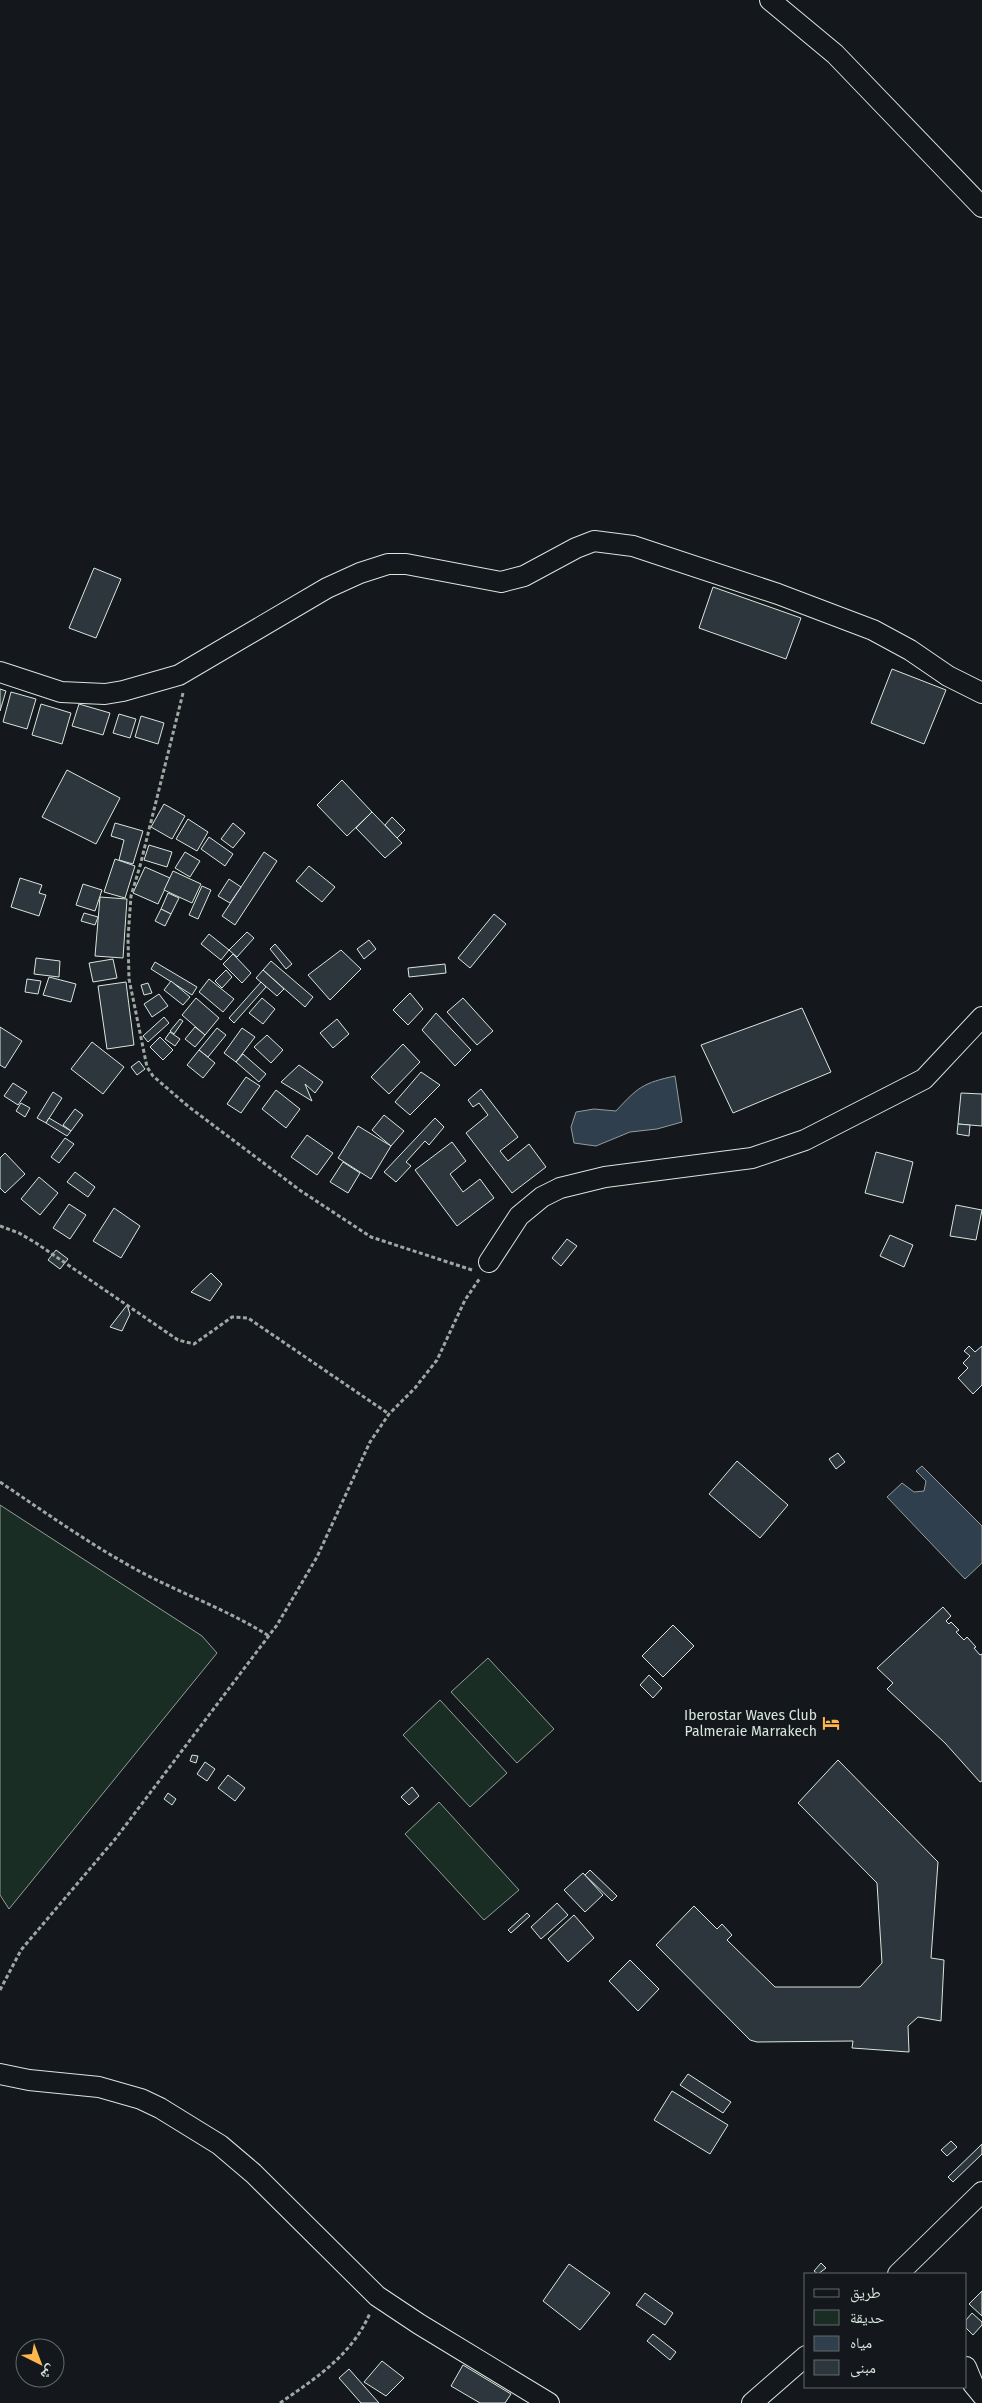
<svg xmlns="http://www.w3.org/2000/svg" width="982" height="2403" font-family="'Fira Sans','Noto Naskh Arabic',sans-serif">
<rect width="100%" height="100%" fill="#14181c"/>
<!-- green -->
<g fill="#1a2d24" stroke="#939e99">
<path d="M0,1505L202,1636L217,1653L9,1909L0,1895Z"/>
<path d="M488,1658L554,1729L517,1763L451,1692Z"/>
<path d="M440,1700L507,1773L470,1807L403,1735Z"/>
<path d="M439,1802L519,1890L484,1920L405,1834Z"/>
</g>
<!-- water -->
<g fill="#2f3f4d" stroke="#939e99">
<path d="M675,1076L682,1122L657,1129L630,1132L596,1146L574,1143L571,1127L576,1112L594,1109L616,1111C638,1087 643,1083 675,1076Z"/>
<path d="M922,1466L982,1526V1563L965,1579L887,1497L902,1483L914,1492L924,1491L926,1481L916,1471Z"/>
</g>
<!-- building -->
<g fill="#2c363c" stroke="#d8e6dc">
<path d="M94,568L121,579L96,638L69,628Z"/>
<path d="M713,587L801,618L786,659L699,628Z"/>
<path d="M892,669L946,690L924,744L871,723Z"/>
<path d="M0,689L6,691L0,711Z"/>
<path d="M11,692L36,699L27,729L3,722Z"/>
<path d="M41,704L71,713L62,744L32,735Z"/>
<path d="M79,704L110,713L103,735L72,726Z"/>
<path d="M119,714L136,719L130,738L113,733Z"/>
<path d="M141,716L164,723L158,744L135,737Z"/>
<path d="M67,770L120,798L96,844L42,817Z"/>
<path d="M342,780L372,812L347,836L317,805Z"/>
<path d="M164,804L185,816L172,839L151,827Z"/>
<path d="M372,812L402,843L385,858L356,828Z"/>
<path d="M392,817L405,830L397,838L385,825Z"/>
<path d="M188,819L208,832L197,851L176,839Z"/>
<path d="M115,823L143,831L133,864L119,860L124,840L111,836Z"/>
<path d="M233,823L245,833L233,848L221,839Z"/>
<path d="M209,837L233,854L225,866L201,849Z"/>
<path d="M149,845L172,852L167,867L144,860Z"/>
<path d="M185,852L200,861L190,877L175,868Z"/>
<path d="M264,852L277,861L235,925L222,916Z"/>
<path d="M115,859L135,866L125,898L104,892Z"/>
<path d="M309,866L335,887L322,902L296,881Z"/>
<path d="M145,867L170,878L158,904L133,893Z"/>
<path d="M173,871L201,884L192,903L164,890Z"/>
<path d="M20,878L42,885L39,893L46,895L39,916L11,907Z"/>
<path d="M229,879L241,887L230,903L218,896Z"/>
<path d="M83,884L102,890L95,911L76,905Z"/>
<path d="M202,886L211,890L198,919L189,915Z"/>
<path d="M168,893L179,898L171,914L161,909Z"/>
<path d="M100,897L127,899L123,958L95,956Z"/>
<path d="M161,909L171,914L165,926L155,921Z"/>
<path d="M84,913L98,917L95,925L81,921Z"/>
<path d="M494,914L506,924L470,968L458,958Z"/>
<path d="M247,932L254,938L237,957L229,950Z"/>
<path d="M209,934L229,950L221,960L201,944Z"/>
<path d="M369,940L376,949L364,959L357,949Z"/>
<path d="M275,944L292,964L286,969L270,949Z"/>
<path d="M341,950L361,969L330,1000L308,975Z"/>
<path d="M233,954L251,973L242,983L223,964Z"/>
<path d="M36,958L60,961L59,977L34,974Z"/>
<path d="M113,959L117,978L93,982L89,963Z"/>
<path d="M271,961L313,997L305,1007L263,970Z"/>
<path d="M155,962L197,987L192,995L151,969Z"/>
<path d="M445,964L446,973L409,977L408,968Z"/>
<path d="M226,970L232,977L222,988L215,981Z"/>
<path d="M263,970L284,989L277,996L256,978Z"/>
<path d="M49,977L76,984L71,1002L43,995Z"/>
<path d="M27,979L41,981L38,994L25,992Z"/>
<path d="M209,979L234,999L223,1012L199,992Z"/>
<path d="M171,981L190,997L183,1005L164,990Z"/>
<path d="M126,982L134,1045L107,1049L98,986Z"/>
<path d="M261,982L266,987L234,1023L229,1018Z"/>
<path d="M148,983L152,993L144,995L141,985Z"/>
<path d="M410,993L423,1009L408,1025L393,1010Z"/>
<path d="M159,994L168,1006L152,1017L144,1004Z"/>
<path d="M196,998L219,1018L205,1035L182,1015Z"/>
<path d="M262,998L275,1009L263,1024L249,1013Z"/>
<path d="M463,998L493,1031L477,1045L447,1012Z"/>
<path d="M802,1008L831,1072L733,1113L701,1045Z"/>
<path d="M436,1013L471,1050L455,1066L422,1030Z"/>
<path d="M164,1017L169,1023L148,1042L143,1036Z"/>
<path d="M180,1019L183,1021L174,1034L170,1031Z"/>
<path d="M337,1019L349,1034L333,1048L320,1033Z"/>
<path d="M0,1027L22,1041L5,1068L0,1065Z"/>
<path d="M195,1027L205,1035L195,1047L185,1039Z"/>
<path d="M217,1028L226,1035L208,1057L199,1050Z"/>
<path d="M242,1028L255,1037L236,1062L224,1053Z"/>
<path d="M170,1032L180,1039L175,1046L165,1039Z"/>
<path d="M267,1035L283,1050L271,1063L254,1047Z"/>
<path d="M160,1037L173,1050L163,1060L150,1047Z"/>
<path d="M92,1042L124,1067L103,1094L71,1069Z"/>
<path d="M403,1044L420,1062L389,1094L371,1077Z"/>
<path d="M199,1050L215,1063L203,1078L187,1065Z"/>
<path d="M243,1054L266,1074L259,1082L236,1062Z"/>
<path d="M139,1061L145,1069L137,1075L131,1067Z"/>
<path d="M299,1065L323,1082L315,1093L305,1084L312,1101L281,1082Z"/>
<path d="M421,1072L440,1085L410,1115L395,1102Z"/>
<path d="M246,1077L260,1086L241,1113L227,1104Z"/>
<path d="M13,1083L27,1092L18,1105L4,1096Z"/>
<path d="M481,1089L518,1137L500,1151L508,1161L529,1144L546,1167L512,1193L466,1133L488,1115L479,1103L473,1107L468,1100Z"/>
<path d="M276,1090L300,1109L286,1128L262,1109Z"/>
<path d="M53,1092L62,1098L46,1123L37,1118Z"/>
<path d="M961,1093L982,1094V1126L958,1124Z"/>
<path d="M21,1103L30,1108L25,1117L16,1111Z"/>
<path d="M75,1109L83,1115L71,1131L63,1125Z"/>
<path d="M384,1115L404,1131L391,1146L372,1130Z"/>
<path d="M49,1118L71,1131L67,1136L46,1123Z"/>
<path d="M435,1118L444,1127L429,1145L425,1141L406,1162L411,1166L396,1182L384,1172Z"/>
<path d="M958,1124L970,1125L969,1136L957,1134Z"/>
<path d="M358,1126L391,1146L371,1179L338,1158Z"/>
<path d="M307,1135L333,1153L317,1175L291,1157Z"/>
<path d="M65,1138L74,1144L59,1163L51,1157Z"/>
<path d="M452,1142L466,1161L450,1174L463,1192L480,1179L494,1198L457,1226L415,1170Z"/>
<path d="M876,1152L913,1162L903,1203L865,1193Z"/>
<path d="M5,1153L25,1174L5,1193L0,1188V1158Z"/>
<path d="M343,1162L360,1173L348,1193L330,1182Z"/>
<path d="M75,1172L95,1187L88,1197L67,1182Z"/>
<path d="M39,1177L58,1193L40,1215L21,1199Z"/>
<path d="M69,1204L86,1215L70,1239L53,1228Z"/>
<path d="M956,1205L982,1210L976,1240L950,1236Z"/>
<path d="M114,1208L140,1226L121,1258L93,1241Z"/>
<path d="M890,1235L913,1245L904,1267L880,1256Z"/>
<path d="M567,1239L577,1246L561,1266L552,1258Z"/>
<path d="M56,1250L68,1259L60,1269L48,1260Z"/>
<path d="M211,1273L222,1284L210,1301L191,1292Z"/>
<path d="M127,1305L130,1314L122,1331L110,1327Z"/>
<path d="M969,1346L975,1352L982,1346V1385L973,1394L958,1378L968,1368L963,1363L970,1356L964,1351Z"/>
<path d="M838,1453L845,1462L836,1469L829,1459Z"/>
<path d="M737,1461L788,1505L760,1538L709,1494Z"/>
<path d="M943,1607L951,1616L946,1621L949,1624L951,1622L959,1630L956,1632L964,1640L967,1637L976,1647L974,1648L980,1655L982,1654V1781L980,1782L945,1743L887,1689L893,1683L877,1668Z"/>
<path d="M673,1625L694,1646L663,1677L642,1656Z"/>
<path d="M649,1675L662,1688L653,1698L640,1685Z"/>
<path d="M192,1755L198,1756L196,1763L190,1761Z"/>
<path d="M838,1760L938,1862L931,1958L944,1960L941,2021L918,2017L908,2026L909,2052L852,2048L853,2041L757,2042L750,2040L656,1945L694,1906L717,1929L722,1924L732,1935L727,1940L775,1987H860L882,1963L877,1883L798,1803Z"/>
<path d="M205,1762L215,1769L207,1781L197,1774Z"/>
<path d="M228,1775L245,1788L235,1801L218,1788Z"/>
<path d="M412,1787L419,1796L409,1805L401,1797Z"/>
<path d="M168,1793L176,1799L172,1805L164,1799Z"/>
<path d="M590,1870L617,1896L612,1901L585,1875Z"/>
<path d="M583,1873L603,1895L585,1912L564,1890Z"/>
<path d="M557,1903L568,1915L541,1939L531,1927Z"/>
<path d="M527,1913L530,1916L511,1933L508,1930Z"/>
<path d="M574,1915L594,1938L568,1962L548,1939Z"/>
<path d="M630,1960L659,1989L638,2011L609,1981Z"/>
<path d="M688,2074L731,2102L723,2113L680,2085Z"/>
<path d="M672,2091L728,2125L710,2154L654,2120Z"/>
<path d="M951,2141L957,2147L947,2156L941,2150Z"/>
<path d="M982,2144V2154L953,2182L948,2177Z"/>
<path d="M821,2263L826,2268L818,2274L814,2271Z"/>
<path d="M569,2264L610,2293L580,2330L543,2301Z"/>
<path d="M982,2291V2316L969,2304Z"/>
<path d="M645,2293L673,2313L665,2325L636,2305Z"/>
<path d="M972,2313L982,2322V2325L973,2335L966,2328V2320Z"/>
<path d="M653,2334L676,2352L670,2360L647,2341Z"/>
<path d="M382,2361L404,2378L386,2396L364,2382Z"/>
<path d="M463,2365L511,2394L505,2403H480L451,2386Z"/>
<path d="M349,2369L379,2403H361L339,2378Z"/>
</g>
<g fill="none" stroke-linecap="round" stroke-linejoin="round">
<!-- minor casing -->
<g stroke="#d8e6dc" stroke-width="22">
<g id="minor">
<path d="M770,0L835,54L982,207"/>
<path d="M0,672L61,692L105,694L123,691L179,675L327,588L360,573L388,564H406L501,582L524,576L576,548L594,541L633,546L778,594L873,630L910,650L948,676L982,693"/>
<path d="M489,1262L519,1216L542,1197L560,1188L605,1177L752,1158L805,1140L924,1079L982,1017"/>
<path d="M0,2074L29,2080L99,2087L141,2099L160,2108L220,2145L253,2173L377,2296L419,2324L549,2403"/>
<path d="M898,2274L982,2192"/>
<path d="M966,2367L973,2384L982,2395"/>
<path d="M752,2403L806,2356"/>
</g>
</g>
<!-- path -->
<g stroke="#9da8a2" stroke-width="3" stroke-dasharray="4 2.5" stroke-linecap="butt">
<path d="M183,693L140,866L131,896L128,938L129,979L147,1067L153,1076L189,1107L301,1191L371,1237L472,1270"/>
<path d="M0,1226L19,1233L36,1243L178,1340L194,1344L232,1317L248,1318L389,1414"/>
<path d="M0,1482C46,1513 91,1545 139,1571C182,1594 228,1610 269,1636"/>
<path d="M0,1990L21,1950L116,1838L277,1625L317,1557L370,1442L389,1414L415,1388L437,1360L465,1300L480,1278"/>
<path d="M280,2403C316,2378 352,2355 370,2313"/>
</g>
<!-- minor -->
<use href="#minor" stroke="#14181c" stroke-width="20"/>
</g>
<!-- icons -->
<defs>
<g id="hotel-bare" transform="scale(1.35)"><path d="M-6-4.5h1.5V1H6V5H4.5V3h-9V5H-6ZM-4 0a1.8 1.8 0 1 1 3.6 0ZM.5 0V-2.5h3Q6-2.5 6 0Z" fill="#ffb74d" stroke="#14181c" stroke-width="2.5" paint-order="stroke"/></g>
</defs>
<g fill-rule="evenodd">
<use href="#hotel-bare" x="831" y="1723"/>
</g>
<g text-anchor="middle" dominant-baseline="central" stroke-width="4" stroke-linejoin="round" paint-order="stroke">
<!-- poi labels -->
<g font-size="14" fill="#d8e6dc" stroke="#14181c" text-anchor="end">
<text x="817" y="1715">Iberostar Waves Club<tspan x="817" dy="16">Palmeraie Marrakech</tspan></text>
</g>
</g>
<!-- legend -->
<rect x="804" y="2273" width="162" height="115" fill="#14181c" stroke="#626a69"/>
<rect x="814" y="2289" width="25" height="8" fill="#14181c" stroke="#626a69"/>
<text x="850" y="2298" font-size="15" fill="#d8e6dc">طريق</text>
<rect x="814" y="2310" width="25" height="15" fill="#1a2d24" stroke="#626a69"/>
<text x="850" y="2323" font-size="15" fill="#d8e6dc">حديقة</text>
<rect x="814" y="2336" width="25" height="15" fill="#2f3f4d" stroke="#626a69"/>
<text x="850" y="2348" font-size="15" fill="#d8e6dc">مياه</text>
<rect x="814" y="2360" width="25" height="15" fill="#2c363c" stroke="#626a69"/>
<text x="850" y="2373" font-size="15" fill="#d8e6dc">مبنى</text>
<!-- north arrow -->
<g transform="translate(40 2363) rotate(138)"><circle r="24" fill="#14181c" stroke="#626a69"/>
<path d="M0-4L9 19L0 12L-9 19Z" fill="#ffb74d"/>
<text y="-8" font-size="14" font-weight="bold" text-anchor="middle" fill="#d8e6dc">ش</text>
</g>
</svg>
